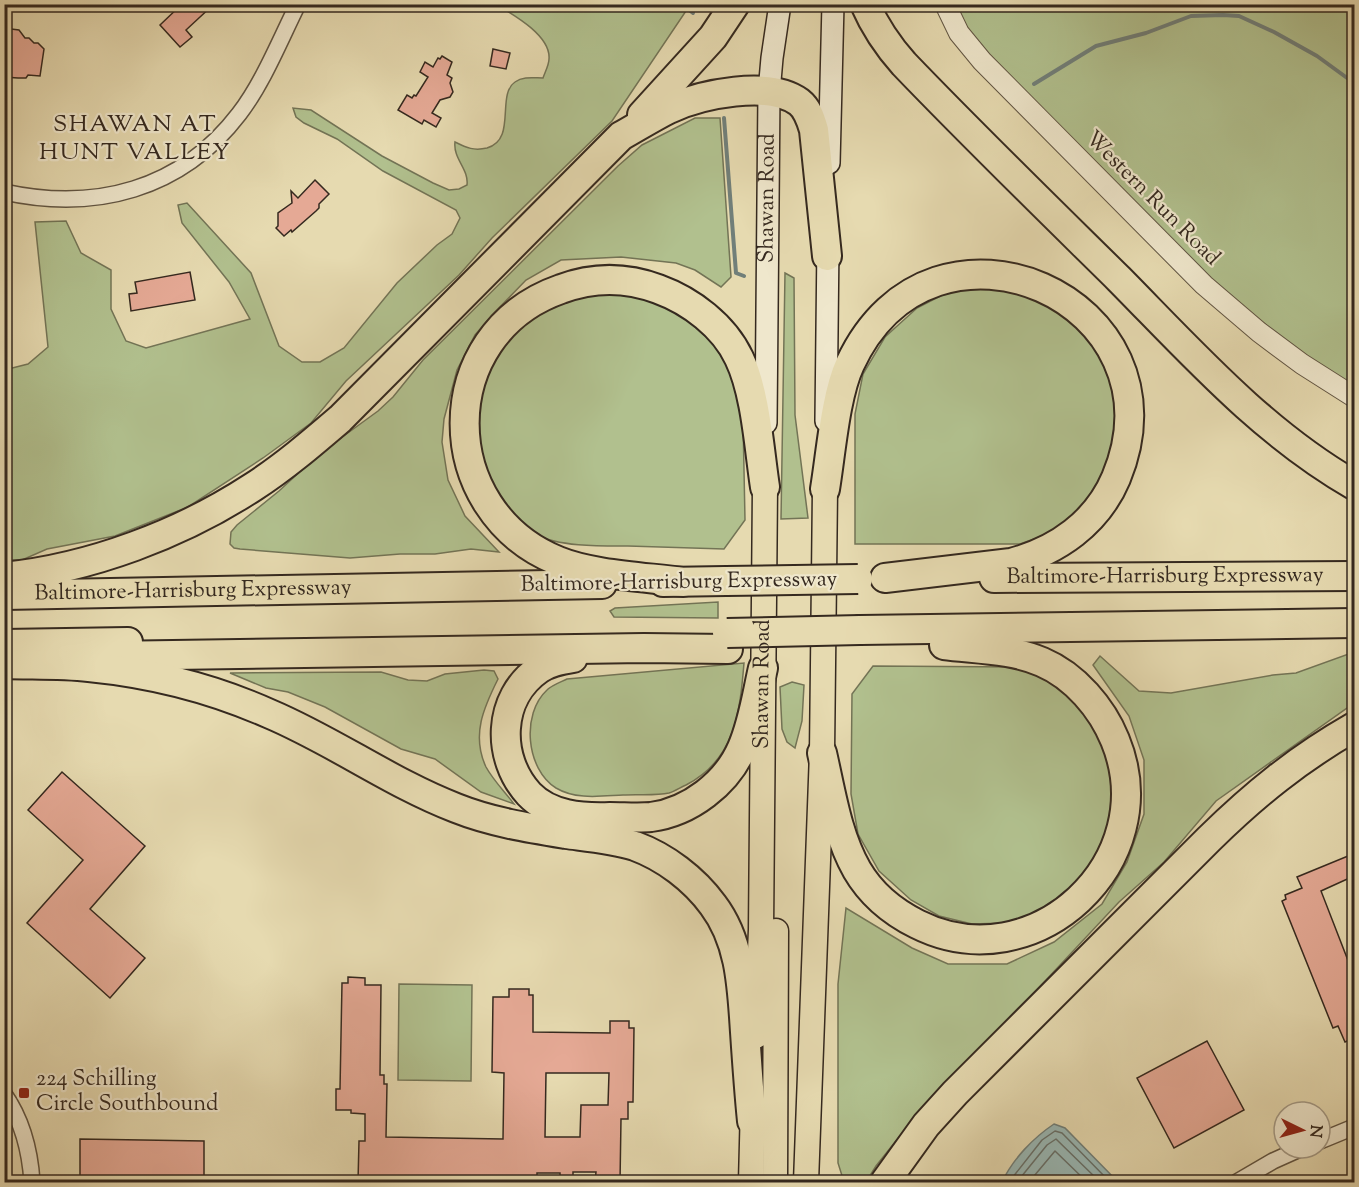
<svg xmlns="http://www.w3.org/2000/svg" width="1359" height="1187" font-family="'Sorts Mill Goudy',serif">
<rect width="100%" height="100%" fill="#e6dab0"/>
<filter id="stains"><feTurbulence type="fractalNoise" baseFrequency=".00333" numOctaves="4"/><feColorMatrix values="0 0 0 0 .2 0 0 0 0 .09 0 0 0 0 .02 0 0 0 .5 -.17"/></filter>
<radialGradient id="worn" r=".72"><stop offset=".6" stop-color="#630" stop-opacity="0"/><stop offset="1" stop-color="#630" stop-opacity=".3"/></radialGradient>
<!-- green -->
<g fill="#b1c08e" stroke="#737456" stroke-width="1.5">
<path d="M497,5H690L612,121L492,238L459,275L346,381L311,423L263,458L188,507L115,536L47,549L22,560H5L4,370L28,364L48,347L35,222L66,221L81,253L111,270V309L126,341L146,348L250,319L229,282L182,223L178,205L187,203L251,273L279,346L302,362H320L344,348L397,283L437,245L452,234L460,218L456,210L383,171L337,139L304,123L296,117L293,108L311,110L382,156L433,183L449,190L459,189L467,185C469,169 453,159 455,142C467,148 474,151 487,148C517,140 496,95 515,82C523,76 534,78 543,78C545,72 549,65 549,59C551,36 514,15 497,5Z"/>
<path d="M953,5H1354V388L1306,358L1209,278L1015,86L965,29Z"/>
<path d="M695,118H720L731,277L721,287L695,270L676,263L621,257L561,260L526,280L494,313L475,335L457,370L444,419L442,442L448,480L465,516L499,552L471,549L435,554H400L350,558L240,549L234,548L230,544L231,532L237,525L279,491L319,454L378,411L393,397L423,360L618,166L642,145Z"/>
<path d="M785,273L794,278L795,415L808,518L781,519Z"/>
<path d="M979,286L1038,294L1093,336L1120,399L1104,487L1059,530L1020,544H855V414L863,374L885,337L917,308L946,293Z"/>
<path d="M619,292L652,300L681,315L713,343L736,380L743,420L745,520L724,549C692,548 660,547 628,546C605,546 558,547 538,535C488,506 470,449 482,394C483,386 484,375 488,368C501,343 535,311 561,301C580,293 599,293 619,292Z"/>
<path d="M718,602V618L614,617L610,611L615,608Z"/>
<path d="M1354,652V703L1216,801L1164,862L1119,902L899,1137L876,1166L866,1182H844L838,1163V984L846,908L912,948L948,964H1007L1054,942L1102,904L1127,862L1144,814V760L1129,716L1093,665L1100,656L1139,691L1171,693L1273,675L1296,673Z"/>
<path d="M744,663C740,712 735,760 686,785C681,787 675,791 669,793C655,796 638,794 623,795C601,796 576,800 556,788C526,769 521,714 547,690C552,685 561,682 567,679Z"/>
<path d="M873,666L1018,667L1056,681L1082,700L1113,755L1115,813L1087,876L1032,917L1005,923L972,924L939,916L911,900L879,871L858,834L851,794L852,694Z"/>
<path d="M484,670L494,671L498,679C484,707 471,735 486,767C493,780 505,792 514,804L481,792L435,759L401,749L325,707L288,692L266,688L230,673L381,672L408,680L427,681L445,674Z"/>
<path d="M792,682L804,685L802,721L795,748L787,742L782,729L780,687Z"/>
<path d="M399,984L472,985L471,1081L398,1080Z"/>
</g>
<!-- water -->
<path fill="#99b8b5" stroke="#717f79" stroke-width="1.5" d="M1054,1124L1065,1128L1118,1182H1002C1013,1159 1033,1138 1054,1124Z"/>
<g fill="none" stroke-linecap="round" stroke-linejoin="round">
<!-- shore -->
<g stroke="#67706a" stroke-width="1.5">
<path d="M1009,1182L1042,1140L1055,1131L1062,1133L1110,1182"/>
<path d="M1017,1182L1047,1145L1056,1139L1100,1182"/>
<path d="M1029,1182L1055,1151L1087,1182"/>
</g>
<!-- stream -->
<g stroke="#717f79" stroke-width="4">
<path d="M682,4L693,13"/>
<path d="M1034,84L1096,46L1146,33L1191,16L1223,15L1239,16L1274,32L1317,56L1354,83"/>
<path d="M724,118L736,273L744,276"/>
</g>
</g>
<!-- building -->
<g fill="#e5a995" stroke="#35291f" stroke-width="1.5" fill-rule="evenodd">
<path d="M182,4H214L186,30L192,37L180,47L160,25Z"/>
<path d="M11,29L19,30L25,38H29L34,43H38L44,49L40,76L28,75L26,78H18L4,77V37H11Z"/>
<path d="M493,49L510,53L506,69L490,66Z"/>
<path d="M442,56L452,62L447,75L452,78L450,83L453,92L450,97L440,100L432,113L441,118L436,127L424,120L422,124L398,110L407,95L412,98L414,95L416,96L428,77L420,72L425,62L433,67L438,58L440,59Z"/>
<path d="M315,180L329,194L319,204V208L316,211L292,232L291,230L284,236L276,228L278,226V213L292,203L291,191L298,198Z"/>
<path d="M190,272L195,300L131,311L129,294L137,293L135,282Z"/>
<path d="M62,772L145,846L90,909L145,958L110,998L27,923L83,860L28,810Z"/>
<path d="M1348,856L1350,861L1354,859V876L1321,891L1354,976V992L1351,993L1354,1001V1038L1345,1042L1338,1026L1333,1028L1282,901L1286,899L1285,895L1302,888L1297,877Z"/>
<path d="M348,977L365,978V985H381L380,1075H384V1084H387L386,1137L503,1139L504,1073L492,1072L493,997H509V989H529V995H533V1032L610,1033V1021H629V1028H634L633,1102H628V1119H621L620,1182H595L596,1172H573V1182H560V1173H537V1182H477V1178L398,1177V1182H358L359,1141H365V1114L351,1113V1110H336V1089H340L342,983H348ZM546,1073H609L608,1105H581L580,1137H545Z"/>
<path d="M1207,1041L1244,1110L1174,1148L1137,1078Z"/>
<path d="M80,1139L204,1141V1182H80Z"/>
</g>
<g fill="none" stroke-linecap="round" stroke-linejoin="round">
<!-- minor casing -->
<g stroke="#615543" stroke-width="18">
<g id="minor">
<path d="M4,192C95,212 181,190 239,114C263,83 280,40 298,4"/>
<path d="M4,1094C23,1121 30,1150 32,1182"/>
<path d="M1320,1141L1354,1127"/>
<path d="M1237,1182L1273,1161L1302,1148"/>
</g>
</g>
<!-- tertiary casing -->
<g stroke="#615543" stroke-width="22">
<path id="tertiary" d="M945,4L959,33L982,61L1204,285L1259,332L1302,364L1354,397"/>
</g>
<!-- secondary casing -->
<g stroke="#35291f" stroke-width="24">
<g id="secondary">
<path d="M829,163L833,4"/>
<path d="M826,421L828,242"/>
<path id="s1" d="M766,423L769,92L772,58L780,4"/>
</g>
</g>
<!-- primary casing -->
<g stroke="#35291f" stroke-width="27">
<g id="primary">
<path id="s2" d="M756,1036L761,930L765,487"/>
<path d="M751,1182L753,1104"/>
<path d="M775,1182L776,931"/>
<path d="M806,1182L822,753L825,489"/>
</g>
</g>
<!-- motorway casing -->
<g stroke="#35291f" stroke-width="32">
<g id="motorway">
<path d="M865,4C875,27 887,45 904,64C974,137 1047,208 1119,279C1192,353 1263,433 1354,485"/>
<path d="M642,115L713,37L735,4"/>
<path d="M825,489C831,453 835,396 850,364C933,185 1190,301 1116,478C1097,523 1057,551 1011,563L885,578"/>
<path d="M4,577C91,568 181,534 253,487C284,467 312,443 340,419L621,136C637,127 653,117 669,109C701,94 769,80 799,102C808,109 811,120 814,130L827,256"/>
<path id="s3" d="M994,578L1354,576"/>
<path d="M663,582L726,581"/>
<path d="M683,582C646,577 592,575 558,561C434,511 432,334 561,289C593,277 626,277 658,289C691,301 724,326 739,358C756,393 759,448 765,487"/>
<path id="s4" d="M4,595L602,584"/>
<path d="M860,630L1354,623"/>
<path d="M4,644L128,642"/>
<path d="M106,656L644,648L728,649"/>
<path d="M573,658C561,660 549,662 539,669C497,698 496,758 529,794C550,816 582,818 610,817C624,817 638,818 651,817C690,812 727,783 742,748C753,723 757,694 763,668"/>
<path d="M4,664C32,665 61,664 89,667C150,673 214,689 270,714C334,741 391,783 456,808C491,822 529,828 566,834C589,837 613,839 635,846C665,857 694,879 713,905C741,942 742,988 745,1032C747,1062 749,1091 752,1121"/>
<path d="M822,753C831,792 837,835 857,870C871,894 893,912 917,924C1034,983 1165,861 1115,740C1102,708 1075,676 1042,662C1013,649 976,649 944,645"/>
<path d="M885,1182L926,1125L955,1093L1209,839C1255,794 1298,759 1354,727"/>
</g>
</g>
<!-- minor -->
<use href="#minor" stroke="#efe7cc" stroke-width="15"/>
<!-- tertiary -->
<use href="#tertiary" stroke="#efe7cc" stroke-width="20"/>
<!-- secondary -->
<use href="#secondary" stroke="#efe7cc" stroke-width="21"/>
<!-- primary -->
<use href="#primary" stroke="#e6dab0" stroke-width="24"/>
<!-- motorway -->
<use href="#motorway" stroke="#e6dab0" stroke-width="28"/>
<!-- motorway-bridge casing -->
<g stroke="#35291f" stroke-width="32" stroke-linecap="butt">
<g id="motorway-bridge">
<path d="M726,581L858,579"/>
<path d="M727,633L860,630"/>
</g>
</g>
<!-- motorway-bridge -->
<use href="#motorway-bridge" stroke="#e6dab0" stroke-width="28"/>
</g>
<!-- markers -->
<rect fill="#8f2418" stroke="#efe7cc" stroke-width="2" x="18" y="1087" width="12" height="12" rx="3"/>
<g text-anchor="middle" dominant-baseline="central" stroke-width="4.5" stroke-linejoin="round" paint-order="stroke">
<!-- street labels -->
<g font-size="22" fill="#35291f" stroke="#efe7cc">
<text stroke="none"><textPath href="#s1" startOffset="225">Shawan Road</textPath></text>
<text transform="translate(1152 199) rotate(45)">Western Run Road</text>
<text stroke="none"><textPath href="#s3" startOffset="171">Baltimore-Harrisburg Expressway</textPath></text>
<text transform="translate(679 583) rotate(-1)">Baltimore-Harrisburg Expressway</text>
<text stroke="none"><textPath href="#s4" startOffset="189">Baltimore-Harrisburg Expressway</textPath></text>
<text stroke="none"><textPath href="#s2" startOffset="352">Shawan Road</textPath></text>
</g>
<!-- poi labels -->
<g font-size="22" fill="#35291f" stroke="#efe7cc" text-anchor="start">
<text x="36" y="1080">224 Schilling<tspan x="36" dy="25">Circle Southbound</tspan></text>
</g>
<!-- neighbourhood labels -->
<g font-size="24" letter-spacing="1.5" fill="#35291f" stroke="#efe7cc">
<text x="135" y="125">SHAWAN AT<tspan x="135" dy="28">HUNT VALLEY</tspan></text>
</g>
</g>
<!-- margin -->
<rect width="1359" height="1187" fill="none" stroke="#e6dab0" stroke-width="24"/>
<rect x="6" y="6" width="1347" height="1175" fill="none" stroke="#35291f" stroke-width="3"/>
<rect x="12" y="12" width="1335" height="1163" fill="none" stroke="#35291f" stroke-width="1.5"/>
<!-- north arrow -->
<g transform="translate(1302 1130) rotate(95)"><circle r="28" fill="#efe7cc" stroke="#a59b87" stroke-width="1.5"/>
<path d="M0-4.5L10 22L0 15L-10 22Z" fill="#8f2418"/>
<text y="-9" font-size="16" font-weight="bold" text-anchor="middle" fill="#35291f">N</text>
</g>
<rect width="100%" height="100%" filter="url(#stains)"/>
<rect width="100%" height="100%" fill="url(#worn)"/>
</svg>
